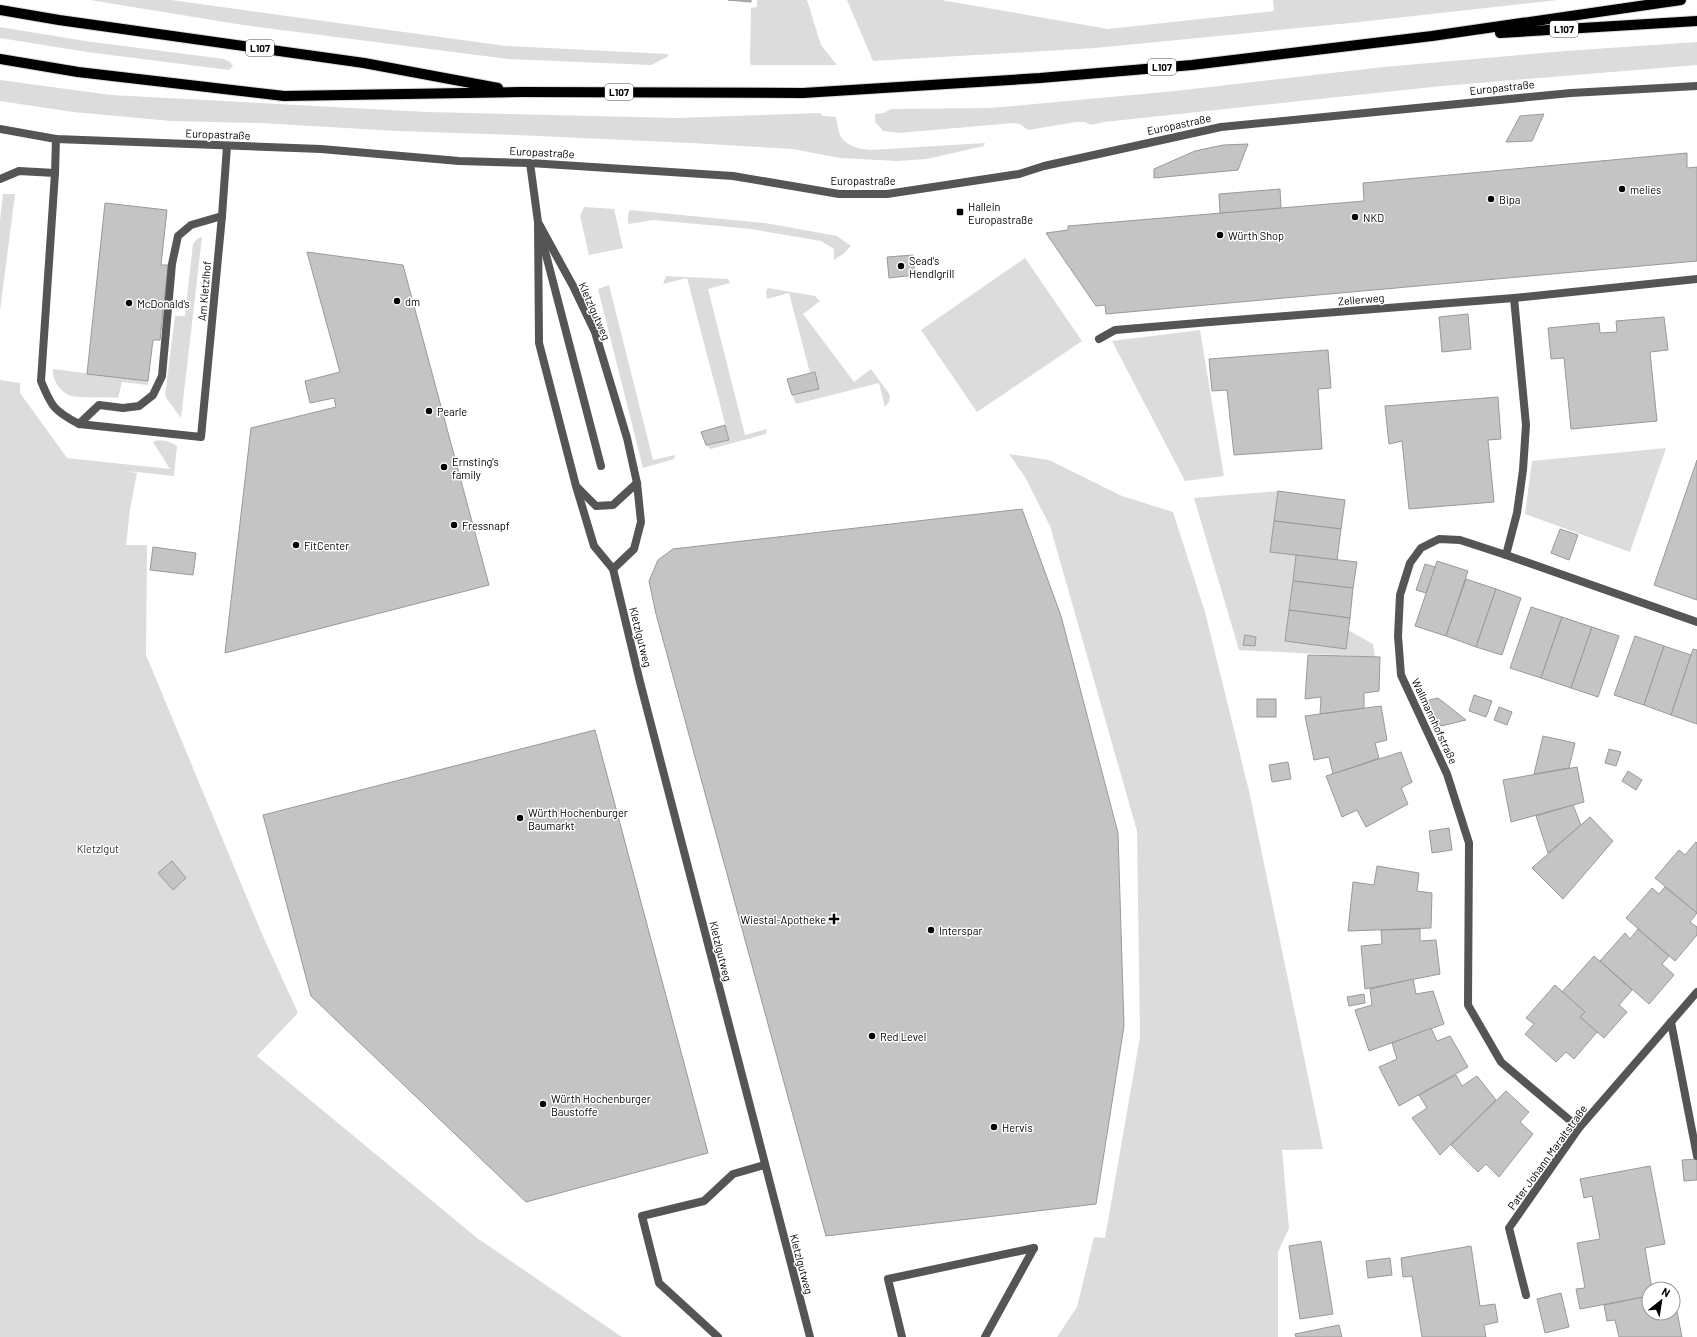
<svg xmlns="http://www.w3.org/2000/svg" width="1697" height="1337" font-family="Barlow,sans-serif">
<rect width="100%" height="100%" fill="#fff"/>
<!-- green -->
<g fill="#dcdcdc">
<path d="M90,0H171L506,46L667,54L669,56L651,65L508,59L243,25Z"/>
<path d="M757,0H807L821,45L837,65H751L750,61L751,8L757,7Z"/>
<path d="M847,0H941L1108,29L1274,11L1273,0H1558L1350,23L1095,48L873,61Z"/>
<path d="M0,27L85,41L224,59L230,62L233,66L229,70L87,52L0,38Z"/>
<path d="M1697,42V65L1442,86L1104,122L1091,125L1085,122H1076L1028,130L1020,124L1013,123L899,133L883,131L875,122V114L884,113L891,109L991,108L1175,91L1384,67L1565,51Z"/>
<path d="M0,80L111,95L427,112L677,118L820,113L823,116L836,117C837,122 838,131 840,135C846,147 860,149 871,150L985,143L984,146L927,159L897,161L840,158L793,149L691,143L516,135L397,131L261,123L171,121L73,112L0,101Z"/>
<path d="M3,194H15L0,311V221Z"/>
<path d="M584,207L614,209L623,248L589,255L580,216Z"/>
<path d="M630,210L765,223L837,236L851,246L843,254L834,260V249L821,241L751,229L654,220L628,224V215Z"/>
<path d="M202,237L181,418L165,396L175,316H185L193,244L197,239Z"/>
<path d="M1025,258L1082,341L977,412L921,330Z"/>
<path d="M666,276L728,279L730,283L708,289L745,435L767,429L766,434L711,449L706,445L729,439L687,278L663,284Z"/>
<path d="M609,285L653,460L675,455L674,459L643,468L598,289Z"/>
<path d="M768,288L815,296L820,301L803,314L854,382L871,369L890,395L889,402L885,407L879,383L796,404L792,395L819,389L815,372L810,373L789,293L767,299L766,291Z"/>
<path d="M1200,330L1224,476L1185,481L1112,341Z"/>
<path d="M53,369L148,381V385L122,382L118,398C107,397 79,398 71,396C60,392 52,380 53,369Z"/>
<path d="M0,380L20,383V393L67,458L170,469L153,442C161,438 170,442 177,446L174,476L126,471L137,473L130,509L126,545H147L146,655L262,934L298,1013L257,1056L477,1238L622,1337H0Z"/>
<path d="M1666,448L1630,552L1525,514L1532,461Z"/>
<path d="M1009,454L1049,460L1122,496L1173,512L1205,612L1249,791L1323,1149L1282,1150L1289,1228L1278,1252V1337H1057L1077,1307L1094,1237L1105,1238L1140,1037L1137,831L1050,526L1025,477Z"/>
<path d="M1278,491L1270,551L1296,555L1285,641L1345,649L1348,630L1373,644L1375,657L1239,650L1194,498Z"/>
</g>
<!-- building -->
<g fill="#c4c4c4" stroke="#999">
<path d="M728,0H751V2Z"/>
<path d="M1544,114L1532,141L1506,142L1520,116Z"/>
<path d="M1248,144L1238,170L1154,178V169L1195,151L1223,145Z"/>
<path d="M1687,153V168L1697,167V261L1106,314L1105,305L1096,306L1046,233L1068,230V226L1364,201L1363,183Z"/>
<path d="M1280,189L1281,208L1220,213L1219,194Z"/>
<path d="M105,203L167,210L161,265H168L160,340H153L148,381L87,374Z"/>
<path d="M307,252L403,265L489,585L225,653L251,428L336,407L334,398L310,403L305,381L340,372Z"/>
<path d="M913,255L915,275L889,278L887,257Z"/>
<path d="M1468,314L1471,349L1442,352L1439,317Z"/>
<path d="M1664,317L1668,350L1650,352L1657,421L1571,429L1564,358L1551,359L1548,328L1599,323L1600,333L1617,332L1616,321Z"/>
<path d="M1328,350L1331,388L1318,389L1322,449L1234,455L1227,390L1212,391L1209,359Z"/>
<path d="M815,372L819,389L792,395L787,379Z"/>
<path d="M1498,397L1501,439L1488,440L1494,502L1409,509L1402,441L1389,444L1385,406Z"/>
<path d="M725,425L729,440L706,445L701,432Z"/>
<path d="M1697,460V600L1654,585Z"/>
<path d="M1278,491L1345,500L1341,529L1274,521Z"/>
<path d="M1022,509L1061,616L1118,833L1124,1026L1096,1204L826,1236L656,614L649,581L658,560L673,549Z"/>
<path d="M1274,521L1341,529L1337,560L1270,552Z"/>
<path d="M1560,529L1578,535L1569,560L1551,553Z"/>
<path d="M153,547L196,553L193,575L150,570Z"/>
<path d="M1296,555L1357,562L1353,588L1293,581Z"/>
<path d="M1437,561L1468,571L1446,636L1415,626Z"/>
<path d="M1425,564L1435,567L1426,593L1416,590Z"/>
<path d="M1466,579L1496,589L1476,647L1446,636Z"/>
<path d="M1293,581L1353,588L1350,618L1289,610Z"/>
<path d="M1496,589L1521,598L1502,655L1476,647Z"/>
<path d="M1531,607L1562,617L1541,678L1510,668Z"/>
<path d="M1289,610L1350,618L1346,649L1285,641Z"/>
<path d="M1562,617L1592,627L1571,688L1541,678Z"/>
<path d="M1592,627L1619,636L1598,697L1571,688Z"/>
<path d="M1245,635L1256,637L1255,646L1243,645Z"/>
<path d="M1635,636L1664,646L1644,705L1614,695Z"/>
<path d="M1664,646L1691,655L1671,715L1644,705Z"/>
<path d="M1693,649L1697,650V724L1671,715Z"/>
<path d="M1308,655L1380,657L1379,691L1364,693V708L1320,714L1321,697L1305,699Z"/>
<path d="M1474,695L1492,701L1486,717L1469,711Z"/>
<path d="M1438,698L1466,720L1441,726L1426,701Z"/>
<rect x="1257" y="699" width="19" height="18"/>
<path d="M1381,706L1387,740L1375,743L1379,758L1333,774L1329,757L1314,760L1305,716Z"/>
<path d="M1499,707L1512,712L1507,725L1494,720Z"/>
<path d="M595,730L708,1153L526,1202L311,996L263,815Z"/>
<path d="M1543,736L1575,743L1569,768L1534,774Z"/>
<path d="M1609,749L1621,752L1616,766L1605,763Z"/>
<path d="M1401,752L1412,782L1401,788L1408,804L1366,827L1357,810L1342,817L1326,776Z"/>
<path d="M1288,762L1291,779L1272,782L1269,765Z"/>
<path d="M1577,767L1584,802L1511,822L1503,780Z"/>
<path d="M1628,771L1642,780L1636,790L1622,781Z"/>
<path d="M1573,805L1581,825L1548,853L1536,816Z"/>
<path d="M1590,817L1613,841L1563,899L1532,868Z"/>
<path d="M1449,828L1452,850L1432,853L1429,831Z"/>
<path d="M1696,842L1697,843V913L1655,878L1679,850L1685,855Z"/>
<path d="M172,861L186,878L173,890L158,873Z"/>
<path d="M1377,866L1419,873L1417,891L1432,893L1431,928L1348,931L1353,882L1374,885Z"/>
<path d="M1665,887L1697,913L1690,922L1697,927V935L1675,961L1626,918L1652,888L1659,894Z"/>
<path d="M1420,929V941L1436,940L1440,974L1365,989L1361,946L1382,944L1381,930Z"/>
<path d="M1638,929L1669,956L1662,964L1674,975L1649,1004L1600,961L1625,933L1630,939Z"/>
<path d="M1594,956L1632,990L1619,1005L1627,1012L1604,1038L1580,1017L1585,1012L1562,992Z"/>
<path d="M1413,979L1416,994L1433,991L1444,1024L1369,1051L1355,1010L1372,1005L1370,989Z"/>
<path d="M1555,985L1585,1012L1580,1017L1597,1032L1574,1059L1566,1052L1556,1062L1525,1034L1534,1024L1526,1018Z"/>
<path d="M1364,994L1365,1003L1349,1006L1347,997Z"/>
<path d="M1431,1028L1437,1041L1450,1036L1468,1067L1399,1106L1379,1067L1397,1059L1392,1043Z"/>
<path d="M1456,1075L1462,1086L1477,1076L1496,1100L1440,1155L1412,1118L1427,1108L1419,1095Z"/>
<path d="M1506,1091L1529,1112L1520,1122L1533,1134L1499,1177L1486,1164L1478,1172L1451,1145Z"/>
<path d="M1697,1159V1180L1684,1181L1682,1160Z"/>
<path d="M1650,1166L1665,1244L1645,1248L1652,1289H1649V1296L1580,1309L1576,1289L1585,1288L1577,1243L1600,1239L1592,1196L1584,1198L1580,1179Z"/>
<path d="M1321,1241L1333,1314L1300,1319L1289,1246Z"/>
<path d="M1471,1246L1480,1306L1495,1304L1498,1322L1484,1325L1486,1337H1422L1412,1276L1403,1277L1401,1258Z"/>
<path d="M1390,1258L1392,1275L1368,1278L1366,1261Z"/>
<path d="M1673,1291L1682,1337H1619L1615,1320L1607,1321L1604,1305L1649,1296V1313H1673Z"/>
<path d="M1561,1293L1569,1327L1545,1333L1537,1299Z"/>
<path d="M1339,1325L1342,1337H1296L1295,1334Z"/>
</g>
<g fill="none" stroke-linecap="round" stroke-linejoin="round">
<!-- primary casing -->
<g stroke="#dbdbdb" stroke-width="12">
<g id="primary">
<path d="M0,10L59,20L364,63L498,88"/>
<path d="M1500,33L1697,21"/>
<path d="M0,59L78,72L284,96L520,92L803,93L1040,78L1192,65L1432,36L1681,0"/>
</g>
</g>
<!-- lane -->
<g stroke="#555" stroke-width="8">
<path d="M56,139L55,173L41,381C51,406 54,411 79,424L201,437L222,216L227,146"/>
<path d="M0,179L19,171L55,173"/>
<path d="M539,228L601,466"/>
<path d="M1099,339L1115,330L1210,322"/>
<path d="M79,424L99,405L123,408L139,406L153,395L162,376L172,264L178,236L191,225L222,216"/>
<path d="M1506,555L1517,513L1523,470L1526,425L1514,298"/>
<path d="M1671,1022L1697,1156"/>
<path d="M718,1337L659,1283L642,1216L704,1201L733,1174L764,1165"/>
<path d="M902,1337L888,1279L1034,1248"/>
<path d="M985,1337L1034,1248"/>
</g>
<!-- street -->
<g stroke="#555" stroke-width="8">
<path d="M0,129L56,139L321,149L459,161L530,163L733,176L839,194H887L1019,174L1044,166L1221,127L1571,93L1697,86"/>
<path d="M530,163L538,222L539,343L576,486L594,546L613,569L640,682L810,1337"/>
<path d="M539,224L573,286L595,332L627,438L637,483L641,522L634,549L613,569"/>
<path d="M1210,322L1514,298L1697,279"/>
<path d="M577,487L596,506L613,505L637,483"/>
<path d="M1579,1128L1501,1062L1468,1005L1469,843L1447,774L1401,675L1398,636L1400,595L1410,563L1421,548L1439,539L1460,540L1506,555L1697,622"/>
<path d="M1526,1295L1509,1228L1579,1128L1697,992"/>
</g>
<!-- primary -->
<use href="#primary" stroke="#000" stroke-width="10"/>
</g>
<!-- markers -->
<g fill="#000" stroke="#fff" stroke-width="1.5">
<circle cx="1622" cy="189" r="4"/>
<circle cx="1491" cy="199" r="4"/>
<rect x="956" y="208" width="8" height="8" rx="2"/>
<circle cx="1355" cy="217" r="4"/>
<circle cx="1220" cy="235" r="4"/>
<circle cx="901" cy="266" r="4"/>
<circle cx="397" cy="301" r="4"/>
<circle cx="129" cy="303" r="4"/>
<circle cx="429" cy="411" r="4"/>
<circle cx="444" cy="467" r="4"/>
<circle cx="454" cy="525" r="4"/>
<circle cx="296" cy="545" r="4"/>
<circle cx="520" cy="818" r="4"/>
<path d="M832 913h4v4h4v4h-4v4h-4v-4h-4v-4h4z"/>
<circle cx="931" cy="930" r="4"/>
<circle cx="872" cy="1036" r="4"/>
<circle cx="543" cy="1104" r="4"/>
<circle cx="994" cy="1127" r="4"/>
</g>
<g text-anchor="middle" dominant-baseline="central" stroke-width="3" stroke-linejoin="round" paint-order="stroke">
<!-- shield labels -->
<g fill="#fff" stroke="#4c4c4c" stroke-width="1">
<rect x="1550" y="21" width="28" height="16" rx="3"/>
<rect x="246" y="40" width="28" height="16" rx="3"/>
<rect x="1148" y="59" width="28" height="16" rx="3"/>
<rect x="605" y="84" width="28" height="16" rx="3"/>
</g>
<g font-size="10" font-weight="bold" fill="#000">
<text x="1564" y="29">L107</text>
<text x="260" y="48">L107</text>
<text x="1162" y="67">L107</text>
<text x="619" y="92">L107</text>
</g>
<!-- street labels -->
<g font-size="11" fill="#000" stroke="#fff">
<text transform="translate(1502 87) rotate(-6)">Europastraße</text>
<text transform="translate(1179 124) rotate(-12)">Europastraße</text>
<text transform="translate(218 134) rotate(2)">Europastraße</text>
<text transform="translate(542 152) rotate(3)">Europastraße</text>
<text x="863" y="180">Europastraße</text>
<text transform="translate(204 291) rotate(-85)">Am Kletzlhof</text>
<text transform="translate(1361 299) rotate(-5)">Zellerweg</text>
<text transform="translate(595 311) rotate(66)">Kletzlgutweg</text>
<text transform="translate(641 637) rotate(76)">Kletzlgutweg</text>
<text transform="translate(1435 721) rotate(65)">Wallmannhofstraße</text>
<text transform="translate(721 951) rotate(76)">Kletzlgutweg</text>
<text transform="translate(1547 1157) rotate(-54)">Pater Johann Maraltstraße</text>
<text transform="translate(802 1264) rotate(75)">Kletzlgutweg</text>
</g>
<!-- poi labels -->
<g font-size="11" fill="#000" stroke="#fff" text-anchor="start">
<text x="1630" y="189">melies</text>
<text x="1499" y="199">Bipa</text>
<text x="968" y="206">Hallein<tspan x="968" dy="13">Europastraße</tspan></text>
<text x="1363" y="217">NKD</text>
<text x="1228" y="235">Würth Shop</text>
<text x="909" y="260">Sead's<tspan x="909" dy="13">Hendlgrill</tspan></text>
<text x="405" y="301">dm</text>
<text x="137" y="303">McDonald's</text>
<text x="437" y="411">Pearle</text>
<text x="452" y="461">Ernsting's<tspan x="452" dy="13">family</tspan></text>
<text x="462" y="525">Fressnapf</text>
<text x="304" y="545">FitCenter</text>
<text x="528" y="812">Würth Hochenburger<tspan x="528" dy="13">Baumarkt</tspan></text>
<text x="826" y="919" text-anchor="end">Wiestal-Apotheke</text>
<text x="939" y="930">Interspar</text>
<text x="880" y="1036">Red Level</text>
<text x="551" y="1098">Würth Hochenburger<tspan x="551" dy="13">Baustoffe</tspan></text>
<text x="1002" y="1127">Hervis</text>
</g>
<!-- park labels -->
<g font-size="11" fill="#333" stroke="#fff">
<text x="98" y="848">Kletzlgut</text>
</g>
</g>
<!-- north arrow -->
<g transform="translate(1661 1301) rotate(30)"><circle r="19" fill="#ffffff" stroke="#999999"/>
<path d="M0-3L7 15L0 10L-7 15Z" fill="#000000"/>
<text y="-6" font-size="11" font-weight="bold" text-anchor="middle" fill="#000000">N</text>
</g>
</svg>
